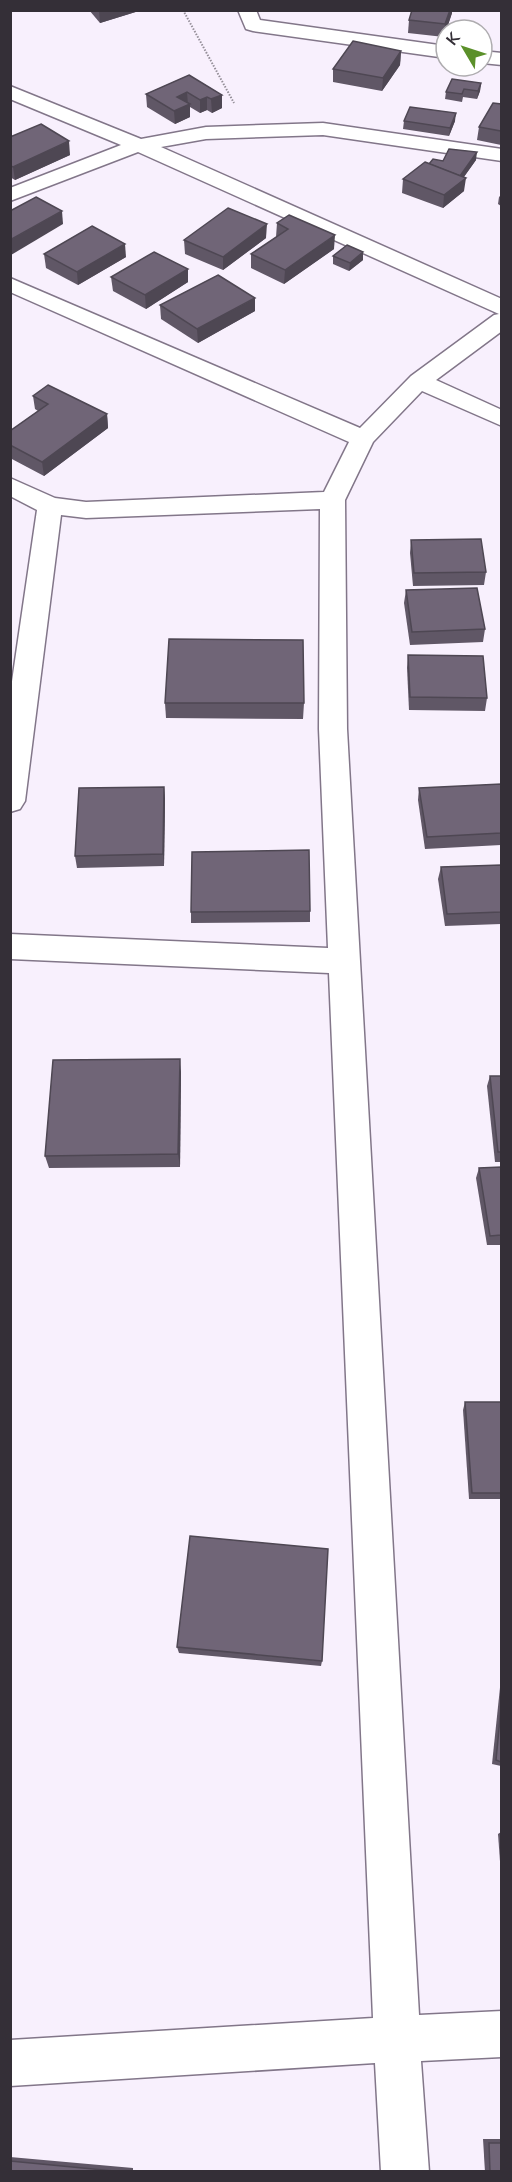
<svg xmlns="http://www.w3.org/2000/svg" width="512" height="2182" font-family="Mulish,sans-serif">
<rect width="100%" height="100%" fill="#f8f0fd"/>
<g fill="none" stroke-linecap="round" stroke-linejoin="round">
<!-- street casing -->
<g stroke="#827689" stroke-width="3">
<g id="street">
<path d="M238,10H256L260,20L446,46V58L253,31L246,29Z"/>
<path d="M482,51L502,53V65L482,63Z"/>
<path d="M10,86L141,139L206,127L323,123L502,149V161L323,135L206,139L161,147L502,299V331L436,380L502,410V426L422,391L373,442L345,500L347,729L419,2015L502,2011V2057L421,2061L429,2172H381L375,2063L10,2086V2040L373,2018L329,973L10,959V934L328,948L319,729L320,509L86,518L61,515L25,801L20,809L10,812V695L37,510L10,496V478L55,498L86,502L324,492L349,442L10,292V278L360,428L411,376L494,315L499,314L138,152L10,201V188L121,145L10,99Z"/>
</g>
</g>
<!-- path -->
<path stroke="#948e98" stroke-width="2" stroke-dasharray="1.5 1.5" stroke-linecap="butt" d="M183,10L234,103"/>
<!-- street -->
<use href="#street" fill="#fff" fill-rule="evenodd"/>
</g>
<!-- wall -->
<g fill="#605766">
<path d="M89,10H142L100,23Z"/>
<path d="M452,13L444,37L408,33L409,20Z"/>
<path d="M401,51L400,65L382,91L333,82V69Z"/>
<path d="M189,75L222,95V108L212,113L207,110L200,113L190,107V117L175,124L147,107L146,94Z"/>
<path d="M481,83L480,91L477,99L463,97L462,102L445,99L446,92Z"/>
<path d="M501,104V145L477,140L479,127Z"/>
<path d="M404,121H455L449,136L403,129Z"/>
<path d="M10,137L70,155L15,180L10,177Z"/>
<path d="M476,160L464,177V191L443,208L402,193L403,179L429,164L443,161Z"/>
<path d="M501,195V206L498,204L499,197Z"/>
<path d="M277,223L334,249L284,284L251,268V254L276,237Z"/>
<path d="M266,238L223,270L185,254L184,240Z"/>
<path d="M44,254L126,257L78,285L46,268Z"/>
<path d="M333,256L363,260L349,271L333,264Z"/>
<path d="M188,269V282L146,309L113,291L111,277Z"/>
<path d="M160,305L255,311L198,343L161,319Z"/>
<path d="M33,396L107,414L108,428L44,476L10,458V431L38,411L35,409Z"/>
<path d="M411,540L486,572L484,585L413,586L410,553Z"/>
<path d="M406,590L485,629L483,642L410,645L404,603Z"/>
<path d="M408,655L487,698L485,711L409,710L407,668Z"/>
<path d="M165,703H304L303,719L166,718Z"/>
<path d="M164,787L165,799L164,866L77,868L75,856Z"/>
<path d="M419,788H501V845L425,849L418,800Z"/>
<path d="M501,865V924L445,926L438,879L441,867Z"/>
<path d="M310,911V922L191,923V912Z"/>
<path d="M181,1072L180,1167L49,1168L45,1156Z"/>
<path d="M490,1076H501V1162H495L487,1086Z"/>
<path d="M501,1167V1245H487L476,1178L479,1168Z"/>
<path d="M465,1402H501V1499H469L463,1410Z"/>
<path d="M177,1647L322,1661L321,1666L179,1653Z"/>
<path d="M501,1678V1766L492,1764Z"/>
<path d="M501,1832V1875L498,1834Z"/>
<path d="M483,2139H501V2172H485Z"/>
<path d="M10,2157L133,2168V2172H10Z"/>
<path d="M357,2170L358,2172H180V2171Z"/>
</g>
<!-- shaded-wall -->
<g fill="#4e4753">
<path d="M99,10H142L100,23Z"/>
<path d="M450,10H452V13L444,37L445,24Z"/>
<path d="M401,51L400,65L382,91L383,78Z"/>
<path d="M481,83L480,91L477,99L478,91Z"/>
<path d="M187,92L188,105L190,104V117L175,124L174,111L177,97Z"/>
<path d="M222,95V108L212,113L211,99Z"/>
<path d="M207,97V110L200,113V100Z"/>
<path d="M456,113L455,121L449,136L450,128Z"/>
<path d="M69,141L70,155L15,180L13,167Z"/>
<path d="M477,152L476,160L460,182L466,178L464,191L443,208L444,195L458,179Z"/>
<path d="M62,211L63,224L11,255L10,240Z"/>
<path d="M267,224L266,238L223,270V257Z"/>
<path d="M335,235L334,249L284,284L285,270Z"/>
<path d="M125,244L126,257L78,285L77,272Z"/>
<path d="M363,252V260L349,271L350,263Z"/>
<path d="M188,269V282L146,309L145,295Z"/>
<path d="M255,298V311L198,343L197,329Z"/>
<path d="M107,414L108,428L44,476L42,462Z"/>
<path d="M164,787L165,799L164,866L163,854Z"/>
<path d="M180,1059L181,1072L180,1167L178,1154Z"/>
</g>
<!-- building -->
<g fill="#706577" stroke="#4e4753" stroke-width="1.5">
<path d="M412,10H450L445,24L409,20Z"/>
<path d="M353,41L401,51L383,78L333,69Z"/>
<path d="M189,75L222,95L211,99L207,97L200,100L187,92L177,97L190,104L174,111L146,94Z"/>
<path d="M452,79L481,83L478,91L464,89L462,94L446,92Z"/>
<path d="M493,103L501,104V131L479,127Z"/>
<path d="M410,107L456,113L450,128L404,121Z"/>
<path d="M41,124L69,141L13,167L10,165V137Z"/>
<path d="M449,149L477,152L460,176L429,164L433,159L443,161Z"/>
<path d="M425,162L466,178L444,195L403,179Z"/>
<path d="M36,197L62,211L10,240V211Z"/>
<path d="M228,208L267,224L223,257L184,240Z"/>
<path d="M289,215L335,235L285,270L251,254L288,229L277,223Z"/>
<path d="M92,226L125,244L77,272L44,254Z"/>
<path d="M347,245L363,252L350,263L333,256Z"/>
<path d="M154,252L188,269L145,295L111,277Z"/>
<path d="M218,275L255,298L197,329L160,305Z"/>
<path d="M48,385L107,414L42,462L10,445V431L48,404L33,396Z"/>
<path d="M481,539L486,572L414,573L411,540Z"/>
<path d="M477,588L485,629L412,632L406,590Z"/>
<path d="M169,639L303,640L304,703H165Z"/>
<path d="M408,655L483,656L487,698L410,697Z"/>
<path d="M501,784V833L427,837L419,788Z"/>
<path d="M164,787L163,854L75,856L79,788Z"/>
<path d="M309,850L310,911L191,912L192,852Z"/>
<path d="M501,865V912L447,914L441,867Z"/>
<path d="M180,1059L178,1154L45,1156L53,1060Z"/>
<path d="M490,1076H501V1152H498Z"/>
<path d="M501,1167V1235L490,1236L479,1168Z"/>
<path d="M465,1402H501V1493H472Z"/>
<path d="M190,1536L328,1549L322,1661L177,1647Z"/>
<path d="M501,1708V1762L496,1760Z"/>
<path d="M489,2143H501V2172H490Z"/>
<path d="M10,2161L124,2172H10Z"/>
</g>
<!-- border -->
<rect width="512" height="2182" fill="none" stroke="#342f37" stroke-width="24"/>
<!-- north arrow -->
<g transform="translate(464 48) rotate(309)"><circle r="28" fill="#ffffff" stroke="#aeacaf" stroke-width="1.5"/>
<path d="M0-4.5L10 22L0 15L-10 22Z" fill="#5b902a"/>
<text y="-9" font-size="16" font-weight="bold" text-anchor="middle" fill="#342f37">K</text>
</g>
</svg>
